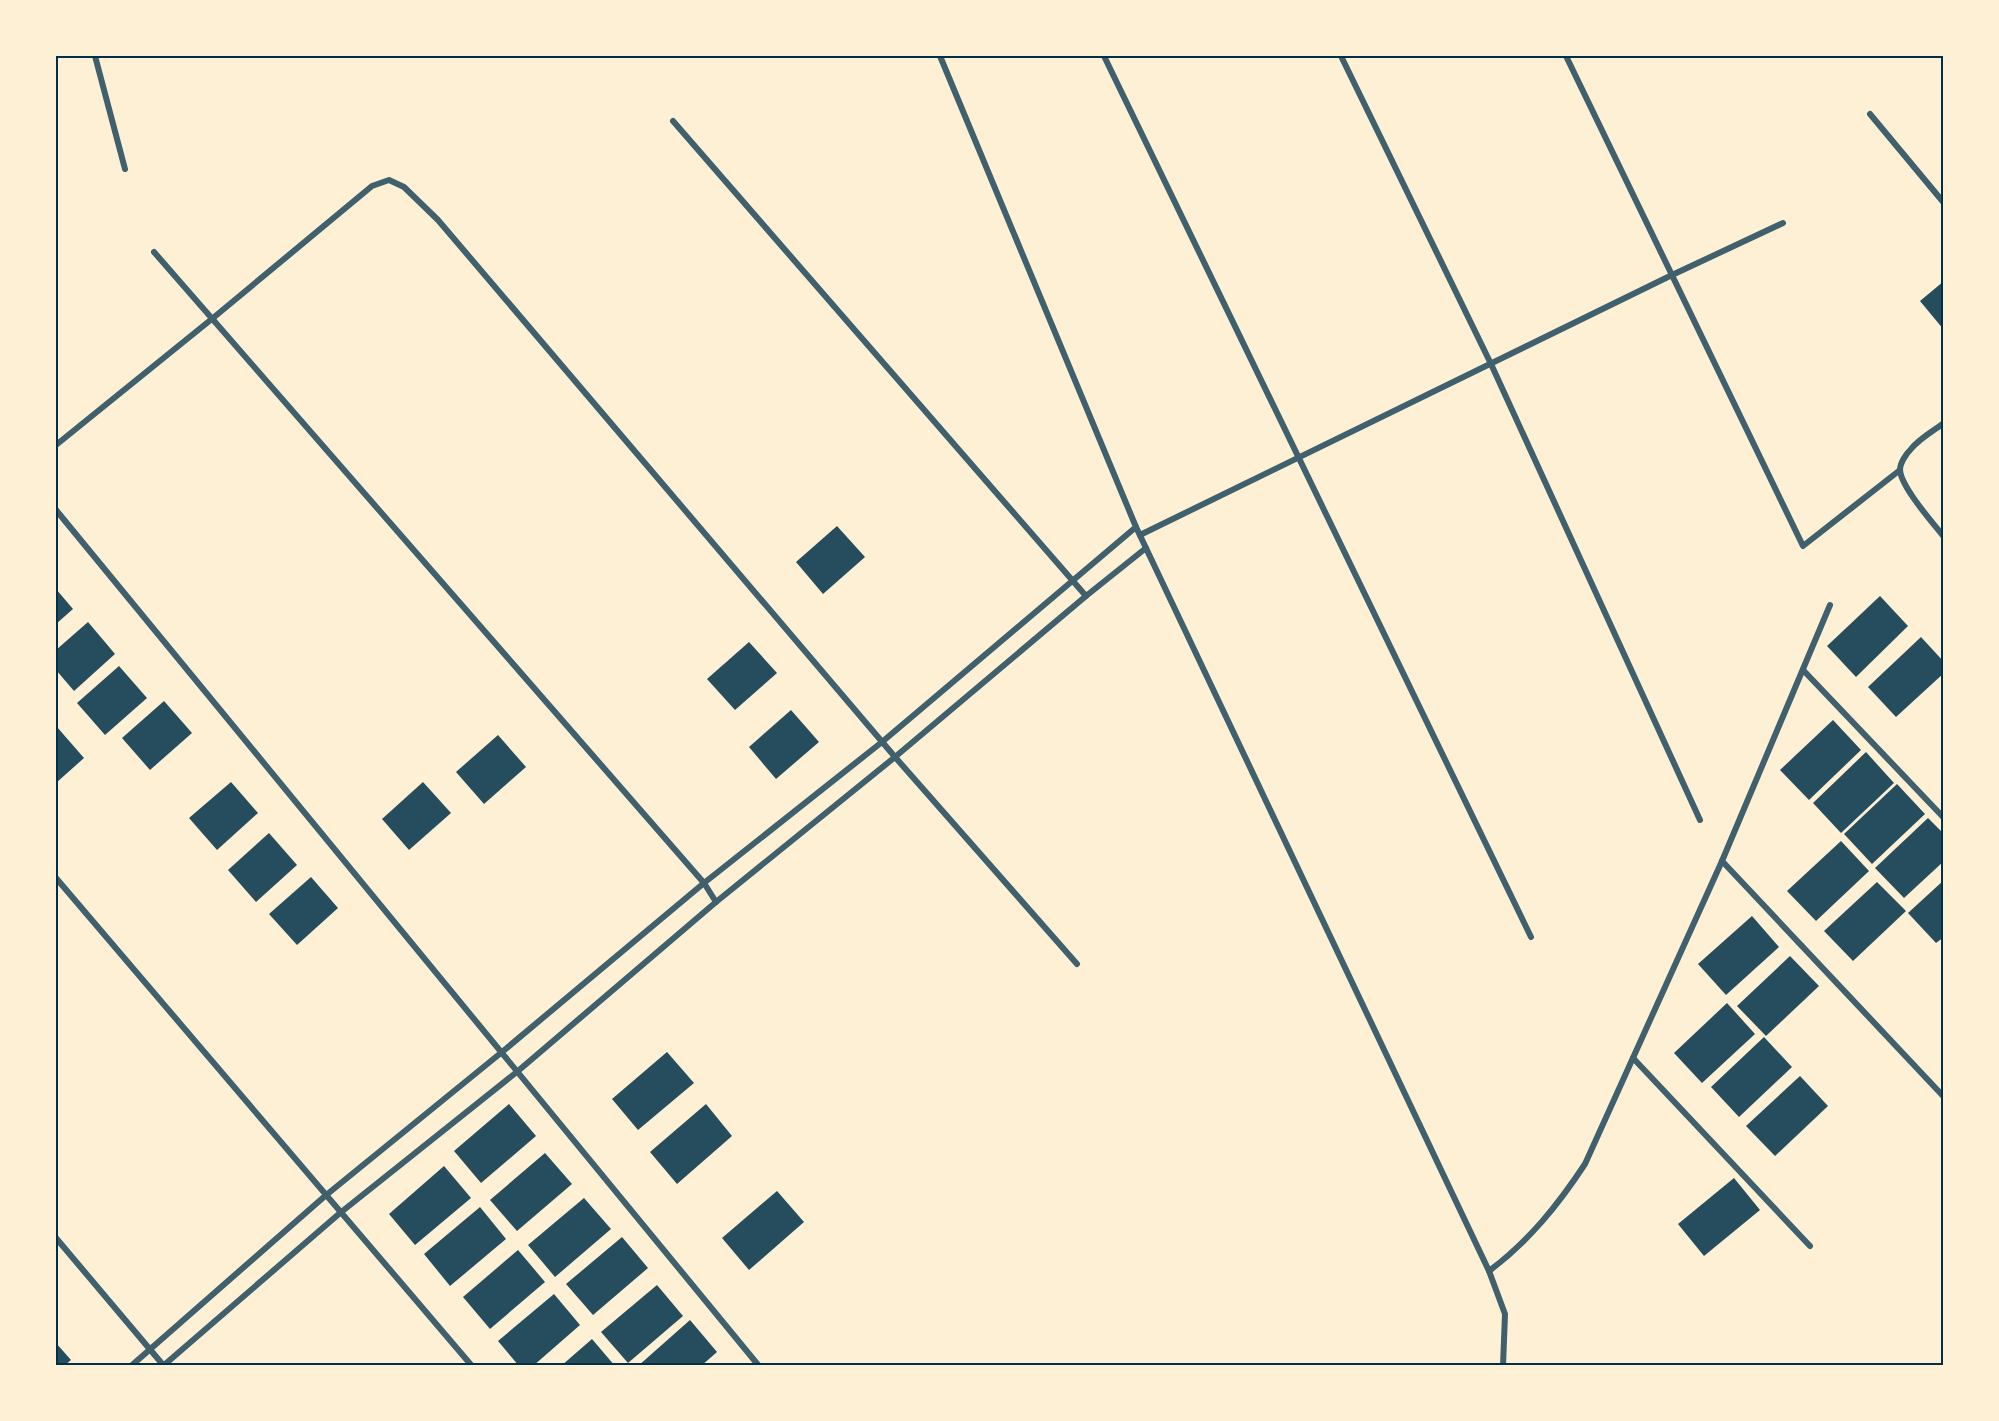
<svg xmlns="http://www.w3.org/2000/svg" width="1999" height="1421" font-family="'Sofia Sans Condensed',sans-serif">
<rect width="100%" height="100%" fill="#fdf0d5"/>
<!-- building -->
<g fill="#264d5e">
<path d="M1944,281V330L1920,301Z"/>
<path d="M837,526L865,557L823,594L796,562Z"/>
<path d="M56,589L73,609L56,624Z"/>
<path d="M1880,596L1908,626L1856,677L1827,646Z"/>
<path d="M88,622L115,654L74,691L56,670V650Z"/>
<path d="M1921,637L1944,662V673L1896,717L1868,687Z"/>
<path d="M749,642L777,673L735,710L707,679Z"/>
<path d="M119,666L147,698L105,735L77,703Z"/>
<path d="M164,701L192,733L150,770L122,738Z"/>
<path d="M791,710L819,742L776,779L749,747Z"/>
<path d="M1833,720L1861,750L1809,800L1780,770Z"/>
<path d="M57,727L84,758L56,783V728Z"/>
<path d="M498,735L526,767L484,804L456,772Z"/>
<path d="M1866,752L1894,783L1841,833L1813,803Z"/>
<path d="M231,782L258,813L217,850L189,818Z"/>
<path d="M423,782L451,813L409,850L382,819Z"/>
<path d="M1897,784L1925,814L1872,864L1844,834Z"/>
<path d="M1928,818L1944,834V861L1904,898L1875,868Z"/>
<path d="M269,833L297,865L256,902L228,870Z"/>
<path d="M1841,841L1869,871L1816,921L1787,891Z"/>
<path d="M311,877L338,908L297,945L269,914Z"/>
<path d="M1944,880V937L1936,943L1908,913Z"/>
<path d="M1877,882L1906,911L1853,961L1824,931Z"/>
<path d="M1752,916L1779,947L1726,995L1698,964Z"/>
<path d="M1790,956L1819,986L1766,1036L1737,1006Z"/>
<path d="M1727,1003L1755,1034L1702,1083L1674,1053Z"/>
<path d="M1764,1037L1792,1067L1739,1117L1711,1087Z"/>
<path d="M667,1052L694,1083L638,1130L612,1099Z"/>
<path d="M1800,1076L1828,1106L1775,1156L1746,1126Z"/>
<path d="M509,1104L536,1136L481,1183L454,1151Z"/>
<path d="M706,1104L732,1136L677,1184L650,1152Z"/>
<path d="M545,1153L572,1184L517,1231L490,1200Z"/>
<path d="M444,1166L471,1198L415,1245L389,1214Z"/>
<path d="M1734,1178L1760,1210L1704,1256L1678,1224Z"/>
<path d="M777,1191L804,1222L749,1270L722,1238Z"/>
<path d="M584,1198L611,1229L555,1277L528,1245Z"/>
<path d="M480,1207L506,1239L450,1286L424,1254Z"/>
<path d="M622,1237L648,1268L593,1315L566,1284Z"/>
<path d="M518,1250L545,1282L490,1329L463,1297Z"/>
<path d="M657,1285L683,1316L628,1363L601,1332Z"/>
<path d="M554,1294L580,1325L533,1366H519L498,1341Z"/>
<path d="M690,1320L717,1352L701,1366H638Z"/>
<path d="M592,1339L615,1366H561Z"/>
<path d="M56,1343L71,1360L64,1366H56Z"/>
</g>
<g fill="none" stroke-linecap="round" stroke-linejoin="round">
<!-- minor -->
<g stroke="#3f606c" stroke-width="6">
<path d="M95,56L125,169"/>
<path d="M940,56L1136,527L1489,1271L1505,1314L1503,1366"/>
<path d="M1104,56L1531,937"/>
<path d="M1341,56L1491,364L1700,820"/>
<path d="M1566,56L1803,546L1900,470"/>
<path d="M1870,114L1944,203"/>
<path d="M673,121L1086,596"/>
<path d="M154,252L704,883L716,902"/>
<path d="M1944,423C1933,431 1919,439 1911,449C1906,454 1900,463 1900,470C1901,487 1933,523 1944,537"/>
<path d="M56,445L213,318L372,186L389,180L404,187L438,220L895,757L1077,964"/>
<path d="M56,510L759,1366"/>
<path d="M1140,535L1672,275L1783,223"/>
<path d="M1804,671L1944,818"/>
<path d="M1722,861L1944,1097"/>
<path d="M56,878L472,1366"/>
<path d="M1633,1058L1810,1246"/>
<path d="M56,1238L164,1366"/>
<path d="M1489,1271C1529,1241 1558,1205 1585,1164L1722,861L1830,605"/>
<path d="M131,1366L325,1196L502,1052L704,883L882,742L1136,527"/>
<path d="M163,1366L340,1213L518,1071L716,902L895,757L1086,596L1146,548"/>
</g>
</g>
<!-- border -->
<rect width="1999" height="1421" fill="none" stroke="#fdf0d5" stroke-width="114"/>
<rect x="57" y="57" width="1885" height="1307" fill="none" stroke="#003049" stroke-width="2"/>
</svg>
